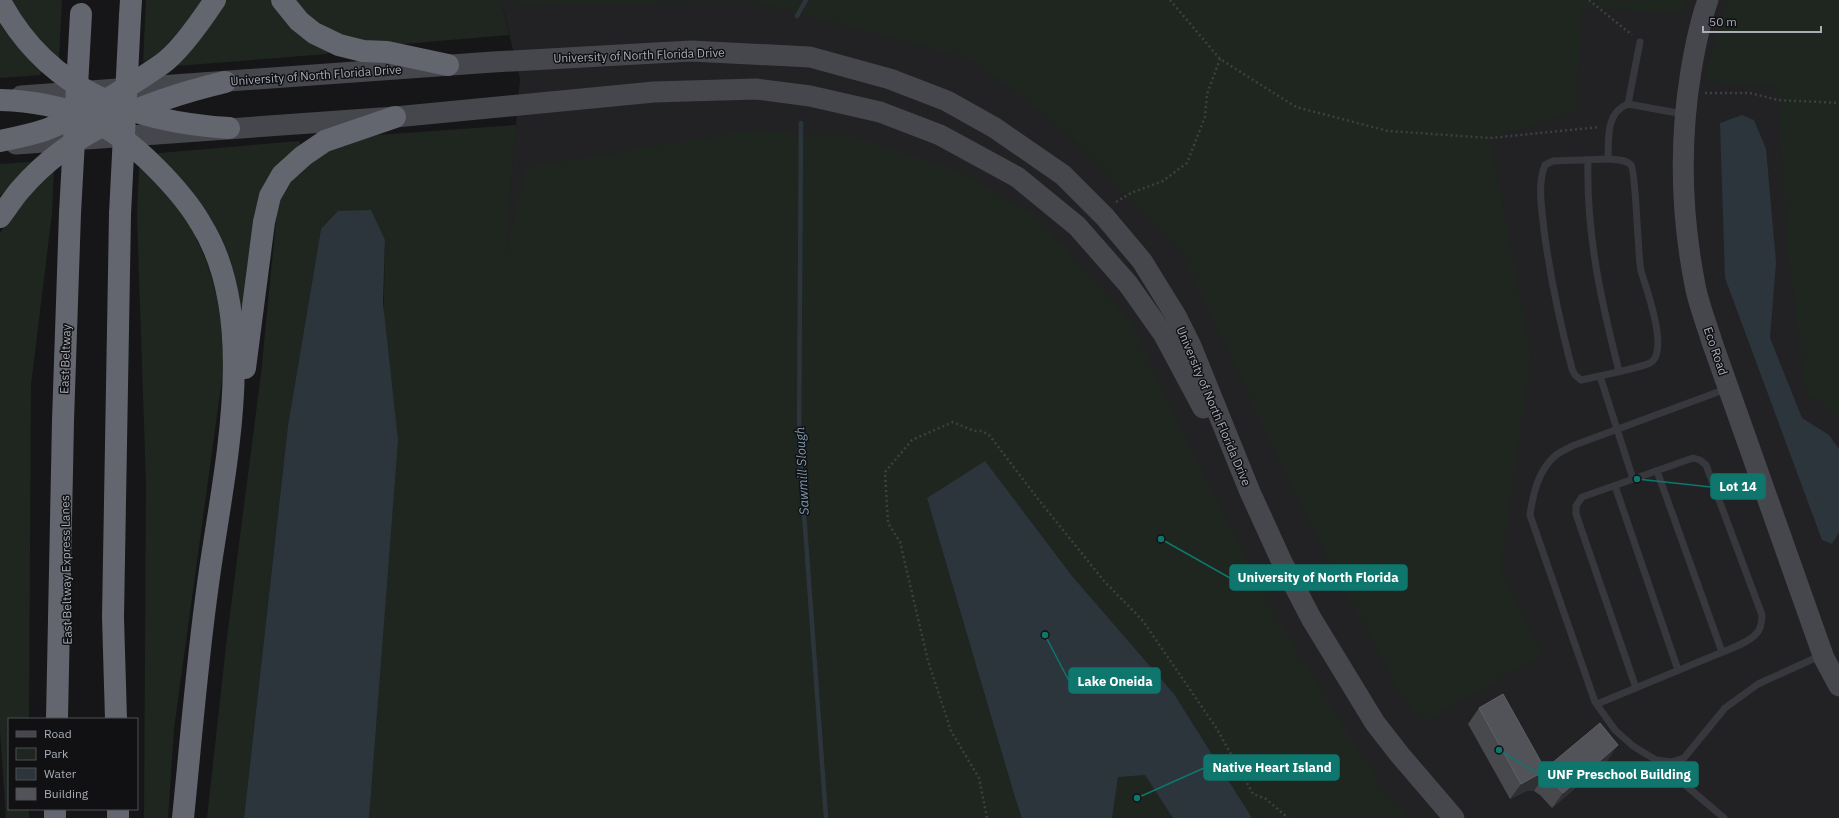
<svg xmlns="http://www.w3.org/2000/svg" width="1839" height="818" font-family="'IBM Plex Sans',sans-serif">
<rect width="100%" height="100%" fill="#161618"/>
<!-- built -->
<path fill="#222225" d="M501,0H1839V818H462L504,260L520,79Z"/>
<!-- green -->
<g fill="#1e261f">
<path d="M9,0H62L59,59L28,26Z"/>
<path d="M146,0H203L195,13L158,54L143,62Z"/>
<path d="M224,0H271L279,11L328,52L327,54L176,66Z"/>
<path d="M290,0H501L509,35L380,46L333,36Z"/>
<path d="M513,0H1687L1681,14L1582,8L1576,111L1490,138L1531,353L1501,569L1543,655L1422,723L1398,689L1304,513L1182,253L1069,135L971,59L752,1L515,5Z"/>
<path d="M1727,0H1839V420L1806,391L1789,260L1777,87L1704,82Z"/>
<path d="M0,21L41,71L40,75L0,78Z"/>
<path d="M516,125L505,256L526,167L752,130L855,137L966,174L1041,221L1132,324L1193,453L1284,629L1381,786L1411,818H1252L1234,789L985,461L927,498L1014,794L1022,818H369L376,712L385,240L321,229L288,425L244,818H207L227,637L261,374L278,200L301,163L363,136Z"/>
<path d="M299,141L301,145L285,157L273,172L243,307H240L157,155L159,153Z"/>
<path d="M29,162L32,163L0,196V164Z"/>
<path d="M139,166C146,172 153,177 159,184C165,189 170,197 174,203C213,254 226,316 222,379L174,729L168,818H144L146,484L137,216Z"/>
<path d="M54,170L52,213L31,385L29,719H9V809H29V818H6L0,731V233L30,190Z"/>
<path d="M1145,775L1173,818H1112L1118,777Z"/>
</g>
<!-- water -->
<g fill="#2c353c">
<path d="M1742,115L1754,120L1766,149L1776,262L1770,338L1802,418L1829,435L1839,449V533L1832,544L1822,540L1725,278L1720,123Z"/>
<path d="M371,210L385,240L383,303L398,440L369,818H244L288,425L321,229L338,211Z"/>
<path d="M985,461L1072,576L1174,694L1252,818H1173L1145,775L1118,777L1112,818H1022L1014,794L927,498Z"/>
</g>
<g fill="none" stroke-linecap="round" stroke-linejoin="round">
<!-- stream -->
<g stroke="#2c353c" stroke-width="4.5">
<path d="M797,16L806,0"/>
<path d="M801,123L799,444L826,818"/>
</g>
<!-- path -->
<g stroke="#3d3f44" stroke-width="2.5" stroke-dasharray="2 3" stroke-linecap="butt">
<path d="M1170,0L1220,59L1296,107L1388,131L1490,138L1600,127"/>
<path d="M1589,0L1632,35"/>
<path d="M1705,93H1750L1778,100L1839,103"/>
<path d="M1116,202L1131,193L1163,181L1187,163L1205,117L1207,94L1220,59"/>
<path d="M987,818L979,778L951,731L928,661L900,542L888,523L885,472L912,440L953,422L974,431H982L990,436L1038,499L1104,581L1143,621L1217,729L1253,794L1266,799L1288,818"/>
</g>
<!-- lane -->
<g stroke="#37383d" stroke-width="7">
<path d="M1628,104L1640,42"/>
<path d="M1588,160C1586,233 1601,301 1619,371"/>
<path d="M1600,376L1581,380L1575,375L1572,369C1560,323 1550,277 1544,230C1542,210 1537,184 1545,165L1553,161L1608,159"/>
<path d="M1726,389L1572,446C1567,449 1560,452 1556,455C1538,470 1533,494 1530,515L1595,702L1615,730L1633,746L1656,760L1671,762L1684,758L1725,708L1758,684L1822,655"/>
<path d="M1657,471L1722,652"/>
<path d="M1633,479L1600,376C1613,373 1639,368 1650,363C1670,352 1646,288 1641,271C1639,260 1639,248 1638,237C1637,227 1635,170 1631,165C1626,159 1616,160 1608,159C1609,139 1605,113 1628,104L1683,114"/>
<path d="M1615,486L1678,670"/>
<path d="M1597,704C1634,689 1671,673 1708,658C1721,652 1745,645 1755,635C1761,630 1762,623 1762,615L1706,465L1700,460L1693,458L1582,497L1576,506V514L1636,688"/>
<path d="M1671,762L1677,778L1724,818"/>
</g>
<!-- secondary -->
<g stroke="#45474d" stroke-width="21">
<path d="M1708,0C1700,22 1695,47 1691,71C1679,144 1681,217 1696,290C1700,308 1707,325 1712,342L1824,658L1839,686"/>
<path d="M21,96L493,62L691,51L810,57L890,79L947,101L995,128L1063,175L1105,217L1142,261L1176,316L1191,346L1250,492L1282,562L1311,618L1375,723L1400,755L1454,818"/>
<path d="M16,144L395,117L654,92L756,89L810,96L880,112L940,135L1017,177L1077,226L1128,284L1164,335L1203,408"/>
</g>
<!-- highway -->
<g stroke="#63666e" stroke-width="22">
<path d="M282,0L299,21L314,33L339,45L363,51L387,52L448,65"/>
<path d="M0,1C48,91 133,122 229,128"/>
<path d="M130,16L131,0"/>
<path d="M0,100C66,102 110,121 156,168C173,185 189,203 201,224C262,321 222,478 208,584C197,662 191,740 183,818"/>
<path d="M0,141C15,138 30,135 45,130C85,115 127,88 162,64C179,52 203,18 215,0"/>
<path d="M0,217C7,208 13,198 20,190C72,129 150,100 225,82"/>
<path d="M245,368L264,222L270,196L282,175L303,156L325,141L395,117"/>
<path d="M57,719L63,421L70,213"/>
<path d="M116,719L113,617L120,214"/>
<path d="M118,809V818"/>
<path d="M55,818V809"/>
</g>
<!-- highway-bridge -->
<g stroke="#63666e" stroke-width="22">
<path d="M70,213L81,14"/>
<path d="M120,214L130,16"/>
</g>
</g>
<!-- wall -->
<path fill="#47494d" d="M1479,708L1545,769L1608,760L1552,808L1540,795L1534,791H1526L1510,799L1468,724Z"/>
<!-- shaded-wall -->
<g fill="#2f3033">
<path d="M1618,745L1608,760L1552,808L1563,793Z"/>
<path d="M1537,775L1544,776L1534,791H1526L1510,799L1521,784Z"/>
</g>
<!-- building -->
<path fill="#525359" stroke="#5f6168" d="M1503,694L1545,769L1600,723L1618,745L1563,793L1550,779L1544,776L1537,775L1521,784L1479,708Z"/>
<g text-anchor="middle" dominant-baseline="central" stroke-width="3" stroke-linejoin="round" paint-order="stroke">
<!-- street labels -->
<g font-size="12" fill="#a8adb8" stroke="#111113">
<text transform="translate(639 55) rotate(-2)">University of North Florida Drive</text>
<text transform="translate(316 75) rotate(-4)">University of North Florida Drive</text>
<text transform="translate(1716 351) rotate(71)">Eco Road</text>
<text transform="translate(65 359) rotate(-88)">East Beltway</text>
<text transform="translate(1214 406) rotate(67)">University of North Florida Drive</text>
<text transform="translate(66 570) rotate(-91)">East Beltway Express Lanes</text>
</g>
<!-- water labels -->
<g font-size="13" font-style="italic" fill="#7f9bb3" stroke="#111113">
<text transform="translate(802 471) rotate(-93)">Sawmill Slough</text>
</g>
</g>
<!-- callouts -->
<path fill="none" stroke="#0f766e" stroke-width="1.5" d="M1637 479L1711 487M1161 539L1230 578M1045 635L1069 681M1137 798L1204 768M1499 750L1539 774"/>
<g fill="#0f766e" stroke="#111113" stroke-width="1.5">
<circle cx="1637" cy="479" r="4"/>
<circle cx="1161" cy="539" r="4"/>
<circle cx="1045" cy="635" r="4"/>
<circle cx="1137" cy="798" r="4"/>
<circle cx="1499" cy="750" r="4"/>
</g>
<g fill="#0f766e" stroke="#0f766e" stroke-width="1.5">
<rect x="1711" y="474" width="54" height="25" rx="4"/>
<rect x="1230" y="565" width="177" height="25" rx="4"/>
<rect x="1069" y="668" width="91" height="25" rx="4"/>
<rect x="1204" y="755" width="135" height="25" rx="4"/>
<rect x="1539" y="762" width="159" height="25" rx="4"/>
</g>
<g font-size="13" text-anchor="middle" font-weight="bold" fill="#fff">
<text x="1738" y="491">Lot 14</text>
<text x="1318" y="582">University of North Florida</text>
<text x="1115" y="686">Lake Oneida</text>
<text x="1272" y="772">Native Heart Island</text>
<text x="1619" y="779">UNF Preschool Building</text>
</g>
<!-- legend -->
<rect x="8" y="718" width="130" height="92" fill="#111113" stroke="#4d4f55"/>
<rect x="16" y="731" width="20" height="6" fill="#45474d" stroke="#4d4f55"/>
<text x="44" y="738" font-size="12" fill="#a8adb8">Road</text>
<rect x="16" y="748" width="20" height="12" fill="#1e261f" stroke="#4d4f55"/>
<text x="44" y="758" font-size="12" fill="#a8adb8">Park</text>
<rect x="16" y="768" width="20" height="12" fill="#2c353c" stroke="#4d4f55"/>
<text x="44" y="778" font-size="12" fill="#a8adb8">Water</text>
<rect x="16" y="788" width="20" height="12" fill="#525359" stroke="#4d4f55"/>
<text x="44" y="798" font-size="12" fill="#a8adb8">Building</text>
<!-- scale -->
<path d="M1703 26v6h118v-6" fill="none" stroke="#a8adb8" stroke-width="2"/>
<text x="1709" y="26" font-size="12" fill="#a8adb8" stroke="#111113" stroke-width="3" paint-order="stroke">50 m</text>
</svg>
